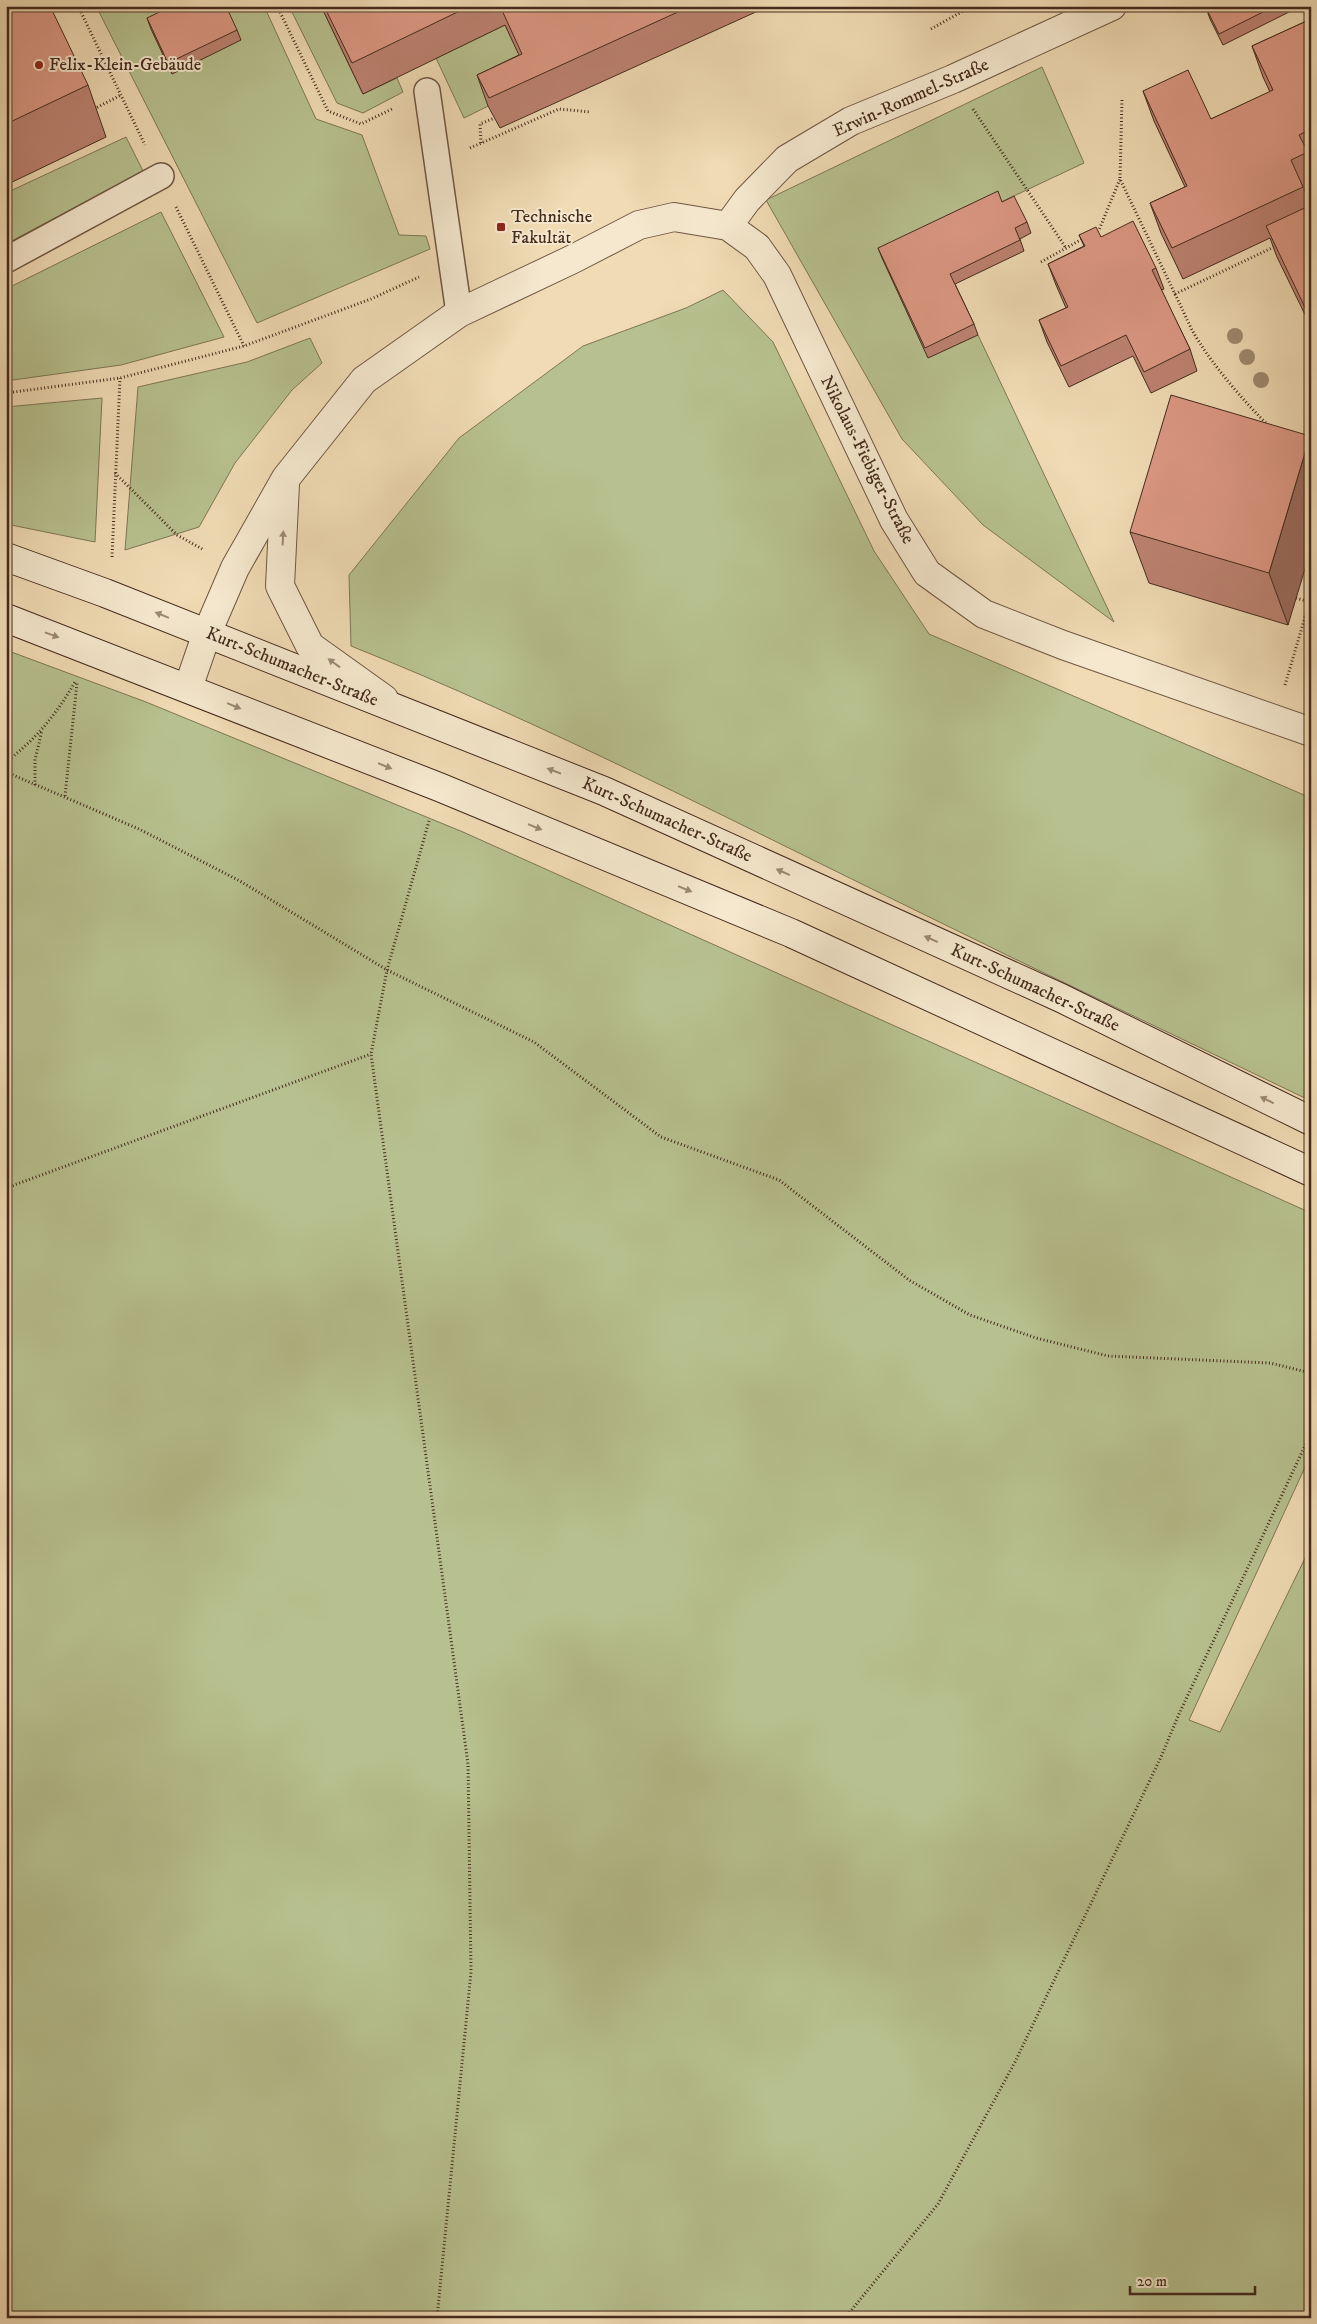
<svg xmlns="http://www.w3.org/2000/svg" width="1317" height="2324" font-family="'IM FELL DW Pica',serif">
<rect width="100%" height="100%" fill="#f0dbb4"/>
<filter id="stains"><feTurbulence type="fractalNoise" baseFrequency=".004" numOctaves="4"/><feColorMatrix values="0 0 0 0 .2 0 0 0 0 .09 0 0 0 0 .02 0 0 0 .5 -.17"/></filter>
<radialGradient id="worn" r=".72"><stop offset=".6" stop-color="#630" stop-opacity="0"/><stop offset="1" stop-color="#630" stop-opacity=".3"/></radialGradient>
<!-- green -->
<g fill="#b7c18f" stroke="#7e7656">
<path d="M96,6H264L316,119L362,135L399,235L426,236L430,249L257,323Z"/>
<path d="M289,6H321L363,94L397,78L403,92L363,113L337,103Z"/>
<path d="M505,25L533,84L464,118L436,58Z"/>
<path d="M1042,67L1084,163L882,258L978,335L1114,622L983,525L902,439L766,200Z"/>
<path d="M126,137L143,171L6,244V193Z"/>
<path d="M161,212L224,337L121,365L6,381V289Z"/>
<path d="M723,290L773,342L874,551L929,634L1311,798V1101C1181,1038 1050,977 921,913C732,821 546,724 351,646L349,575L459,438L583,346L686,308Z"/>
<path d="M310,338L322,363L292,390L235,463L199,527L125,550L138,387L247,362Z"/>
<path d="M102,398L95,542L6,524V407Z"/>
<path d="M6,650L146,702L463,832L1311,1213V1454L1189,1720L1220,1732L1311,1546V2318H6Z"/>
</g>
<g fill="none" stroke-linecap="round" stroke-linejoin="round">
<!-- service casing -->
<g stroke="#6f5643" stroke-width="28">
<g id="service">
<path d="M427,91L459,313"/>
<path d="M6,260L161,176"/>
</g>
</g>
<!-- minor casing -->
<g stroke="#6f5643" stroke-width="30">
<g id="minor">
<path d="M728,226L747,200L787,159L851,121L953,79L1112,6"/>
<path d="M285,484L280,586L310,646L384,699"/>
<path d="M188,688L207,633L235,568L286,478L364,380L459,313L573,259L639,225L674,217L728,226L757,247L777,275L894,520L927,573L984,614L1063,645L1311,732"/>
</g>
</g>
<!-- secondary casing -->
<g stroke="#442a1d" stroke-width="30">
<g id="secondary">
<path d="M6,557L105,593L604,791L1061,998L1311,1121"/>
<path d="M6,618L439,787L791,933L1311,1172"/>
</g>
</g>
<!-- path -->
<g stroke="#442a1d" stroke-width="3" stroke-dasharray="1 2.5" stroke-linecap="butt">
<path d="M78,6L145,145"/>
<path d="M277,6L328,111L361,124L394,108"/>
<path d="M931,29L972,6"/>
<path d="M1122,100L1120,179L1175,294L1276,246"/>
<path d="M94,109L121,95"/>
<path d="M973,109L1066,248"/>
<path d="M481,143L480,124L497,117"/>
<path d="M470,148L559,109L590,112"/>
<path d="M176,207L244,346"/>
<path d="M1094,233L1099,230L1120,179"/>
<path d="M1041,262L1084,238"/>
<path d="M1175,294C1181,306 1186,318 1192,330C1209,361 1244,402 1270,427"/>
<path d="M6,393L120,378L244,346L371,299L419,277"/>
<path d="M115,473L177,535L204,550"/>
<path d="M112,557L120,378"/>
<path d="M1296,598L1309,602"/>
<path d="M1285,685L1311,597"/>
<path d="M6,762C36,739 56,715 75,682"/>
<path d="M6,772L139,829L240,881L387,970L534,1042L661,1137L779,1180L909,1280L970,1315L1036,1338L1108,1356L1270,1363L1311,1373"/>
<path d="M35,785V760L42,730"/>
<path d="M65,796L77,683"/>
<path d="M429,821L387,970L371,1054L468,1764L471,1972L437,2318"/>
<path d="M6,1188L371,1054"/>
<path d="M845,2318L938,2204L1015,2062L1161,1757L1179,1714L1311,1433"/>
</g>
<!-- service -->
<use href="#service" stroke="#f5e8ce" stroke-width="25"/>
<!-- minor -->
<use href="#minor" stroke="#f5e8ce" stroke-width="28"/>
<!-- secondary -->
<use href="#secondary" stroke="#f5e8ce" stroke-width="28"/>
</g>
<!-- trees -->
<g fill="#9e8a6e">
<circle cx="1235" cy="336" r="8"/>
<circle cx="1247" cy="357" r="8"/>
<circle cx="1261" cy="380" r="8"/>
</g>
<!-- wall -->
<g fill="#bd8372" stroke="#442a1d">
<path d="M6,6L88,85L106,137L6,185Z"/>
<path d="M321,6H756L758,11L500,128L488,106L477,75L519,55L505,25L363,94Z"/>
<path d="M1211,6H1301L1223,45L1210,19L1206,8Z"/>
<path d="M147,18L237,30L241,40L172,74L151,29Z"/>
<path d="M1311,19V186L1304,189L1311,205V327L1277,257L1270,238L1183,279L1161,233L1150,203L1185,187L1154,121L1143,91L1211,119L1270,92L1263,77L1252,46Z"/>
<path d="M1002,202L1027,222L1031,233L1020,239L1024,251L955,284L974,324L978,335L928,358L882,258L878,248Z"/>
<path d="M1079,235L1101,237L1156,268L1164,289L1161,290L1190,349L1197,371L1151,393L1133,356L1069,387L1047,342L1039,320L1066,308L1056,285L1048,264L1084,246Z"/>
<path d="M1310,436L1288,625L1149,583L1130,532Z"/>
</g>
<!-- shaded-wall -->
<path fill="#9a6a5c" stroke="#442a1d" d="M1310,436L1311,439V549L1288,625L1269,573Z"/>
<!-- building -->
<g fill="#dc9884" stroke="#442a1d">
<path d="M6,6H50L88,85L6,124Z"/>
<path d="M172,6H226L237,30L168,63L147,18Z"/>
<path d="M324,6H470L352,63Z"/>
<path d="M500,6H691L489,98L477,75L522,54Z"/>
<path d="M1211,6H1275L1219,34L1206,8Z"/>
<path d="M1311,19V129L1299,135L1308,152L1291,160L1303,187L1172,248L1150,203L1187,186L1143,91L1188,70L1211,119L1273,90L1252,46Z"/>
<path d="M998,191L1002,202L1014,196L1027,222L1015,228L1020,240L950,274L974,324L925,348L878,248Z"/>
<path d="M1311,205V320L1266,226Z"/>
<path d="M1133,221L1156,268L1152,270L1190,349L1144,372L1126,335L1061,366L1039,320L1068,307L1048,264L1085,246L1079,235L1096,227L1101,237Z"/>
<path d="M1171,395L1310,436L1269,573L1130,532Z"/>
</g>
<!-- one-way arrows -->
<defs><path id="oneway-solid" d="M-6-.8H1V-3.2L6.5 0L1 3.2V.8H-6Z" transform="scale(1.25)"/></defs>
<g fill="#9c8976">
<use href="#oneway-solid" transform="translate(283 538) rotate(-87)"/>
<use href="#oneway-solid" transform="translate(162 615) rotate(-158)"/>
<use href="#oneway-solid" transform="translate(52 635) rotate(20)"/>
<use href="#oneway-solid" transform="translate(334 663) rotate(-144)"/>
<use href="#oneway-solid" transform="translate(234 706) rotate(22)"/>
<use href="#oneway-solid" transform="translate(385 766) rotate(22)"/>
<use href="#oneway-solid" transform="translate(554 771) rotate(-159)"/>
<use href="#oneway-solid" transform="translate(535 827) rotate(22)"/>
<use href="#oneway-solid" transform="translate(783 872) rotate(-156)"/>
<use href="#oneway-solid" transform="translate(685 889) rotate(22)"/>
<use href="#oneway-solid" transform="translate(931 939) rotate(-156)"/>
<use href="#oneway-solid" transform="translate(1267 1100) rotate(-154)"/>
</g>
<!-- markers -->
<g fill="#8f2418" stroke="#f5e8ce" stroke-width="2">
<circle cx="39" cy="65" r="5"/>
<rect x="496" y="222" width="10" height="10" rx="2.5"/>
</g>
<g text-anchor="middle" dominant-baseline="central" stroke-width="4" stroke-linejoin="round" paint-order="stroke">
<!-- poi labels -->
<g font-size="18" fill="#442a1d" stroke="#f5e8ce" text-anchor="start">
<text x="49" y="65">Felix-Klein-Gebäude</text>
<text x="511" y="217">Technische<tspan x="511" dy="21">Fakultät</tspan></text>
</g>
<!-- street labels -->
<g font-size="18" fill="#442a1d" stroke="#f5e8ce">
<text transform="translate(911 98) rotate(-24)">Erwin-Rommel-Straße</text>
<text transform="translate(867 460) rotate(63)">Nikolaus-Fiebiger-Straße</text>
<text transform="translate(292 667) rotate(22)">Kurt-Schumacher-Straße</text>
<text transform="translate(667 820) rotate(24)">Kurt-Schumacher-Straße</text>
<text transform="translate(1035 988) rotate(25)">Kurt-Schumacher-Straße</text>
</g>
</g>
<!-- margin -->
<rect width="1317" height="2324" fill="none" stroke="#f0dbb4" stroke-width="25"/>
<rect x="8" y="8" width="1302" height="2309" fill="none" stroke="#442a1d" stroke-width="2.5"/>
<rect x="12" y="12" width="1292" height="2299" fill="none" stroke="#442a1d"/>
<!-- scale -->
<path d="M1130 2286v8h125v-8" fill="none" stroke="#442a1d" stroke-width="2.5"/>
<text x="1137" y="2286" font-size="15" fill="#442a1d" stroke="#f5e8ce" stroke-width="4" paint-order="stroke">20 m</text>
<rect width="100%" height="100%" filter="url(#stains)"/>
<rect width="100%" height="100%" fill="url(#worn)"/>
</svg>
